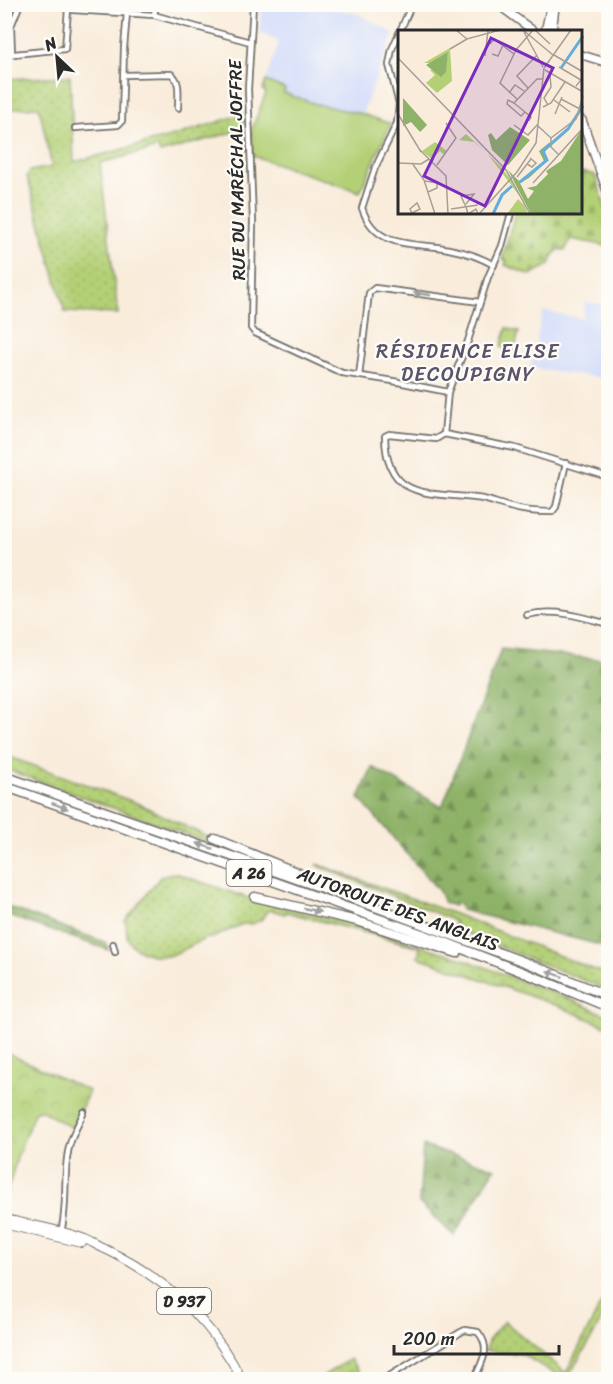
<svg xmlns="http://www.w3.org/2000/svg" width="613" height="1384" font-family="Sriracha,sans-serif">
<defs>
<pattern id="grass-dots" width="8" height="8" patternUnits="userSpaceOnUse" patternTransform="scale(1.5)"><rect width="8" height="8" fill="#b3d076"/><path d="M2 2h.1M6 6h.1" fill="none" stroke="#9ab366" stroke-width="1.8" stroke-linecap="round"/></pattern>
<pattern id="forest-firs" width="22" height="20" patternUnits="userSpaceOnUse" patternTransform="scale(1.5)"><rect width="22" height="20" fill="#8eb267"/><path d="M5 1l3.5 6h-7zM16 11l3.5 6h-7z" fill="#749155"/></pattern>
<pattern id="cemetery-stones" width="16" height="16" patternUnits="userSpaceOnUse" patternTransform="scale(1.5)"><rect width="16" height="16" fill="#b3d076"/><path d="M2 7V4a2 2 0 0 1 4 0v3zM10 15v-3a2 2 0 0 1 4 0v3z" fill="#9ab366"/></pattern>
<pattern id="park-crowns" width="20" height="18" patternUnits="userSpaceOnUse" patternTransform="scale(1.5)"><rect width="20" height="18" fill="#b3d076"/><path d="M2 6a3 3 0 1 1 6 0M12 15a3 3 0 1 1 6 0" fill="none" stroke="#9ab366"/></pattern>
</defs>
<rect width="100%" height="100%" fill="#fdfcf7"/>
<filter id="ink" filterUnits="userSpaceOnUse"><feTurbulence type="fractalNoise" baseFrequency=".0167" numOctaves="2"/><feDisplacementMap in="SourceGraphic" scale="12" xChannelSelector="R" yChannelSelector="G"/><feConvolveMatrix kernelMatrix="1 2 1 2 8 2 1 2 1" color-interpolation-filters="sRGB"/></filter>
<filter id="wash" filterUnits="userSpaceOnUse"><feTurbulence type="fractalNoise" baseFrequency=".008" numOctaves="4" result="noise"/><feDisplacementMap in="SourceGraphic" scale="24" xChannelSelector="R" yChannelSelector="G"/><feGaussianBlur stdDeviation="1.35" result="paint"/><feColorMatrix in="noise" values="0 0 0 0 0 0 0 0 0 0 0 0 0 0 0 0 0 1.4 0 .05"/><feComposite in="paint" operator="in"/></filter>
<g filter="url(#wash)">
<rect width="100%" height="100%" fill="#f9ecdb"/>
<!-- built -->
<g fill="#d0daf9">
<path d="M330,4V7L358,14L394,33L362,114L316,104L284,92L285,88L266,81L279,42L259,33L262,5Z"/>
<path d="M585,302L608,305V379L530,368L543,311L583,319Z"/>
</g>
<!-- grass -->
<g fill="url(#grass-dots)" stroke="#6f7e50" stroke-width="1.5">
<path d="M70,76L74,162L174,136L243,114L244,129L160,153L158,148L100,163L118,314L65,312L27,176L30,171L52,167L39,107L6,109L5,105V79Z"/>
<path d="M4,755L137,803L231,848L230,850L5,769Z"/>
<path d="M317,864L452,913L608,975V990L453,928L455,922L448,918L319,866Z"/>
<path d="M175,873L254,900L345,922L461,958L572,1000L608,1016V1027L558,1006L418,957L420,947L286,912L285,914L271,910L267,911L261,920L252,924H242L212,938H206C195,944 183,951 171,955C157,959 130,951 127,935C126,930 127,926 125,921L160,877L167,874Z"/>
<path d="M608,1290C608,1321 581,1353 567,1379H563L522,1354L486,1351L488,1341L504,1321L566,1373Z"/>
<path d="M350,1359L360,1374L351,1379H318Z"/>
</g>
<!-- forest -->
<g fill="url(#forest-firs)" stroke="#5c6e49" stroke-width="1.5">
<path d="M501,649L608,660V947L461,910L460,904L455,903L454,906L444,903L439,891L359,798L372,767L442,807Z"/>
<path d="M5,906L105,942L109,950L5,915Z"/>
<path d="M423,1146L495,1168L454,1236L419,1203Z"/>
</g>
<!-- cemetery -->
<path fill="url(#cemetery-stones)" stroke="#6f7e50" stroke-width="1.5" d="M582,172L595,175L608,215V246L571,239L565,250H558L553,255L550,265L530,275L505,265L507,261L502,259L515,213H582Z"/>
<!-- park -->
<path fill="url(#park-crowns)" stroke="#6f7e50" stroke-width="1.5" d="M7,1053L89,1091L72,1128L41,1110L35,1111L18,1154L5,1200L4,1058Z"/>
<!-- garden -->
<g fill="#b3d076" stroke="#6f7e50" stroke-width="1.5">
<path d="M266,81L285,89L284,93L316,104L362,114L391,124L360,192L253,156L251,131L266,93L263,90Z"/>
<path d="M507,328L519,332L514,351L501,347Z"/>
</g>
</g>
<g filter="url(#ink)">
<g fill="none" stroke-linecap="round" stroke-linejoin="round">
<!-- street casing -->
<g stroke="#736f69" stroke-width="8">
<g id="street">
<path d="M53,4L73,10L154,15L250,42"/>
<path d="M253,4L248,89L253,221L251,328L255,333L342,373L393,381L448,392"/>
<path d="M412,4L392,49L389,65L399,104L397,123L375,168L362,208C376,250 413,242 449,249C465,252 480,257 494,265"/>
<path d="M154,15L156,4"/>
<path d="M12,54L11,26L20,4"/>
<path d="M4,55L65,49L68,9"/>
<path d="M124,75L171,74C181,80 178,96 178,108"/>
<path d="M75,128L118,125L122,121L124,48L127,13"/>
<path d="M359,376L369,293L375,288L480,302"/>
<path d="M444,434L436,439L389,434L385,436C386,504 434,491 483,499C492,501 501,505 510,507C522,511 539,512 552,512L556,507L566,463"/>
<path d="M444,434L448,392L468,341L488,277L502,246L511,213"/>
<path d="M444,434L515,448L608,477"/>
<path d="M527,615C554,608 583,617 608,624"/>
<path d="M113,944L115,952"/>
<path d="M61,1232C68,1206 63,1178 68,1152C70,1138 78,1125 84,1112"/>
<path d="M103,1380L113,1377L124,1380"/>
<path d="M383,1380L461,1332L465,1330L478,1332C492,1349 482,1361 474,1380"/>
</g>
</g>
<!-- secondary casing -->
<g stroke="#736f69" stroke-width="10">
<g id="secondary">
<path d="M497,4L535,32"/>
<path d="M545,32L551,4"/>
<path d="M552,32L555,7"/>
<path d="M582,55L608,63"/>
<path d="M582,120L608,194"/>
</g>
</g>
<!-- primary casing -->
<g stroke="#736f69" stroke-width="10">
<g id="primary">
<path d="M4,1219C31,1225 59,1229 85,1239C92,1242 98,1246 105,1249C164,1277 212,1321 242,1380"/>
<path d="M4,1224L82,1243"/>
</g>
</g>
<!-- highway casing -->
<g stroke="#736f69" stroke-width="11">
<g id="highway">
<path d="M4,776L359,901L530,964L608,996"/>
<path d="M4,786L442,941L530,975L608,1007"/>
<path d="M215,839L323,883"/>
<path d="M255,897L357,921L457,953"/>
</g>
</g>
<!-- street -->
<use href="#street" stroke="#fff" stroke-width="4.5"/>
<!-- secondary -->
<use href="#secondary" stroke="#fff" stroke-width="7"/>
<!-- primary -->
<use href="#primary" stroke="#fff" stroke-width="8"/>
<!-- highway -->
<use href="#highway" stroke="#fff" stroke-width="8"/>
</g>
<!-- one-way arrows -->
<defs><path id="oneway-solid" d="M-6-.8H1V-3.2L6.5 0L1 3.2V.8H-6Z" transform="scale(1.5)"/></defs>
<g fill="#a0a0a0">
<use href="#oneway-solid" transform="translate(422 294) rotate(-172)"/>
<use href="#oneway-solid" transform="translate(60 806) rotate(20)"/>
<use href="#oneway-solid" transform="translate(205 846) rotate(-161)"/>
<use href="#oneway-solid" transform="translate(312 910) rotate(13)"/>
<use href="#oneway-solid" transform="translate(555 974) rotate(-159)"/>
</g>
</g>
<g text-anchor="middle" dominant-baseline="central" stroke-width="4.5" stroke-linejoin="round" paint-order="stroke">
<!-- shield labels -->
<g fill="#fdfcf7" stroke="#6a6a68" stroke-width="1.5">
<rect x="226.5" y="860" width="45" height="26" rx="4.5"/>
<rect x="157" y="1288" width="54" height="26" rx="4.5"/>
</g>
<g font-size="16" font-weight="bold" fill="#2b2b2b">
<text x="249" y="873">A 26</text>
<text x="184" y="1301">D 937</text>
</g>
<!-- street labels -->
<g font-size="18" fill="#2b2b2b" stroke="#fdfcf7">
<text transform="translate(237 170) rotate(-91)">RUE DU MARÉCHAL JOFFRE</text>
<text transform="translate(398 909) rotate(20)">AUTOROUTE DES ANGLAIS</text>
</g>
<!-- neighbourhood labels -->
<g font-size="20" letter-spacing="1.5" fill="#5b5369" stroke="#fdfcf7">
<text x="468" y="351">RÉSIDENCE ELISE<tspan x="468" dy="23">DECOUPIGNY</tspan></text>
</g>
</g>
<!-- overview -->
<g transform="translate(398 30)">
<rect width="184" height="184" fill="#f9ecdb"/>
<path d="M52,18L54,51L39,63L28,53L37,45L32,40L48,36L50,22L33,33H26ZM68,104L89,123L102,136L113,150L124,169L130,184H109L120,169L126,175L123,168L89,123L76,112L61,110Z" fill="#b3d076"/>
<path d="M50,22L48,42L43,47L28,35ZM5,68L29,95L22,102L13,92L5,96ZM112,97L132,110L110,135L94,120L90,105L93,103L98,110ZM184,99V184H133L110,140L121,151L128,148L146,131L141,121L152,112L147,122L149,131L131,148L122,153L130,169L136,161L129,158L138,156L150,144L148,141L163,131Z" fill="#8eb267"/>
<path d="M37,112L49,121L45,124L42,121L34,129L24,121Z" fill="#b3d076"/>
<path fill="none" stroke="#63aedb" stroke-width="3" d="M163,38L185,6M122,152L149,130L145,121L170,99L185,76M95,184L104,165L114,156"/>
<path fill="none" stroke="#a79f95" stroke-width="1.5" d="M58,0L69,9L102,0M125,0L155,25M137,0L152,14M126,2L145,37M92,14L96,9L116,24M52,19L69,9M94,24L100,26L105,15M156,25L185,42M87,26L90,1M0,28L108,140L132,184M161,37L183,50L178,56M146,38L173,0M147,40L185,62M130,58L119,46L139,25M111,63L117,55L126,61M119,69L102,53L118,20L135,0M163,69L182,79M156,70L172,82M116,73L139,49H145M116,73L110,70L109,74L123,86L127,82M116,73L133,87L131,91M150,75L146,68L153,57L152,45M145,77L153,73L167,52M0,84L23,122M157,84L164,67M116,95L130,105L139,95L153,108V117L161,125M153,108L178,89L185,66M22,120L48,146L50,184M0,133L23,134L31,129M14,133L26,150L37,184M129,134L134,137L138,133L132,128M39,135L58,108L48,93M119,147L133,129M27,151L39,153V158L30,162M135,153L185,98M68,177L63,166L76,164L68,174M68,177L70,184L78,179L80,184M53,179L80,175M12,184L22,179L19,173L12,179L14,183M81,184L119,142L138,113L146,38"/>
<path fill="#7b2cbf" fill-opacity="0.15" stroke="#7b2cbf" stroke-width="3" d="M93,8L155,38L87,176L26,146Z"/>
<rect width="184" height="184" fill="none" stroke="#2b2b2b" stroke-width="3"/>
</g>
<!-- margin -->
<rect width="613" height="1384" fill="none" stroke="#fdfcf7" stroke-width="24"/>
<!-- north arrow -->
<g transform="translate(57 57) rotate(334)" stroke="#fdfcf7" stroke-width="4.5" paint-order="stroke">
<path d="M0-4.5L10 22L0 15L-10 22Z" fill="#2b2b2b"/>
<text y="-9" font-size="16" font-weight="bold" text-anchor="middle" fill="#2b2b2b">N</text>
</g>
<!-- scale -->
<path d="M394 1345v9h165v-9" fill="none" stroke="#2b2b2b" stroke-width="3"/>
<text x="403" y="1345" font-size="18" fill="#2b2b2b" stroke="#fdfcf7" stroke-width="4.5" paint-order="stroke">200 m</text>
</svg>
